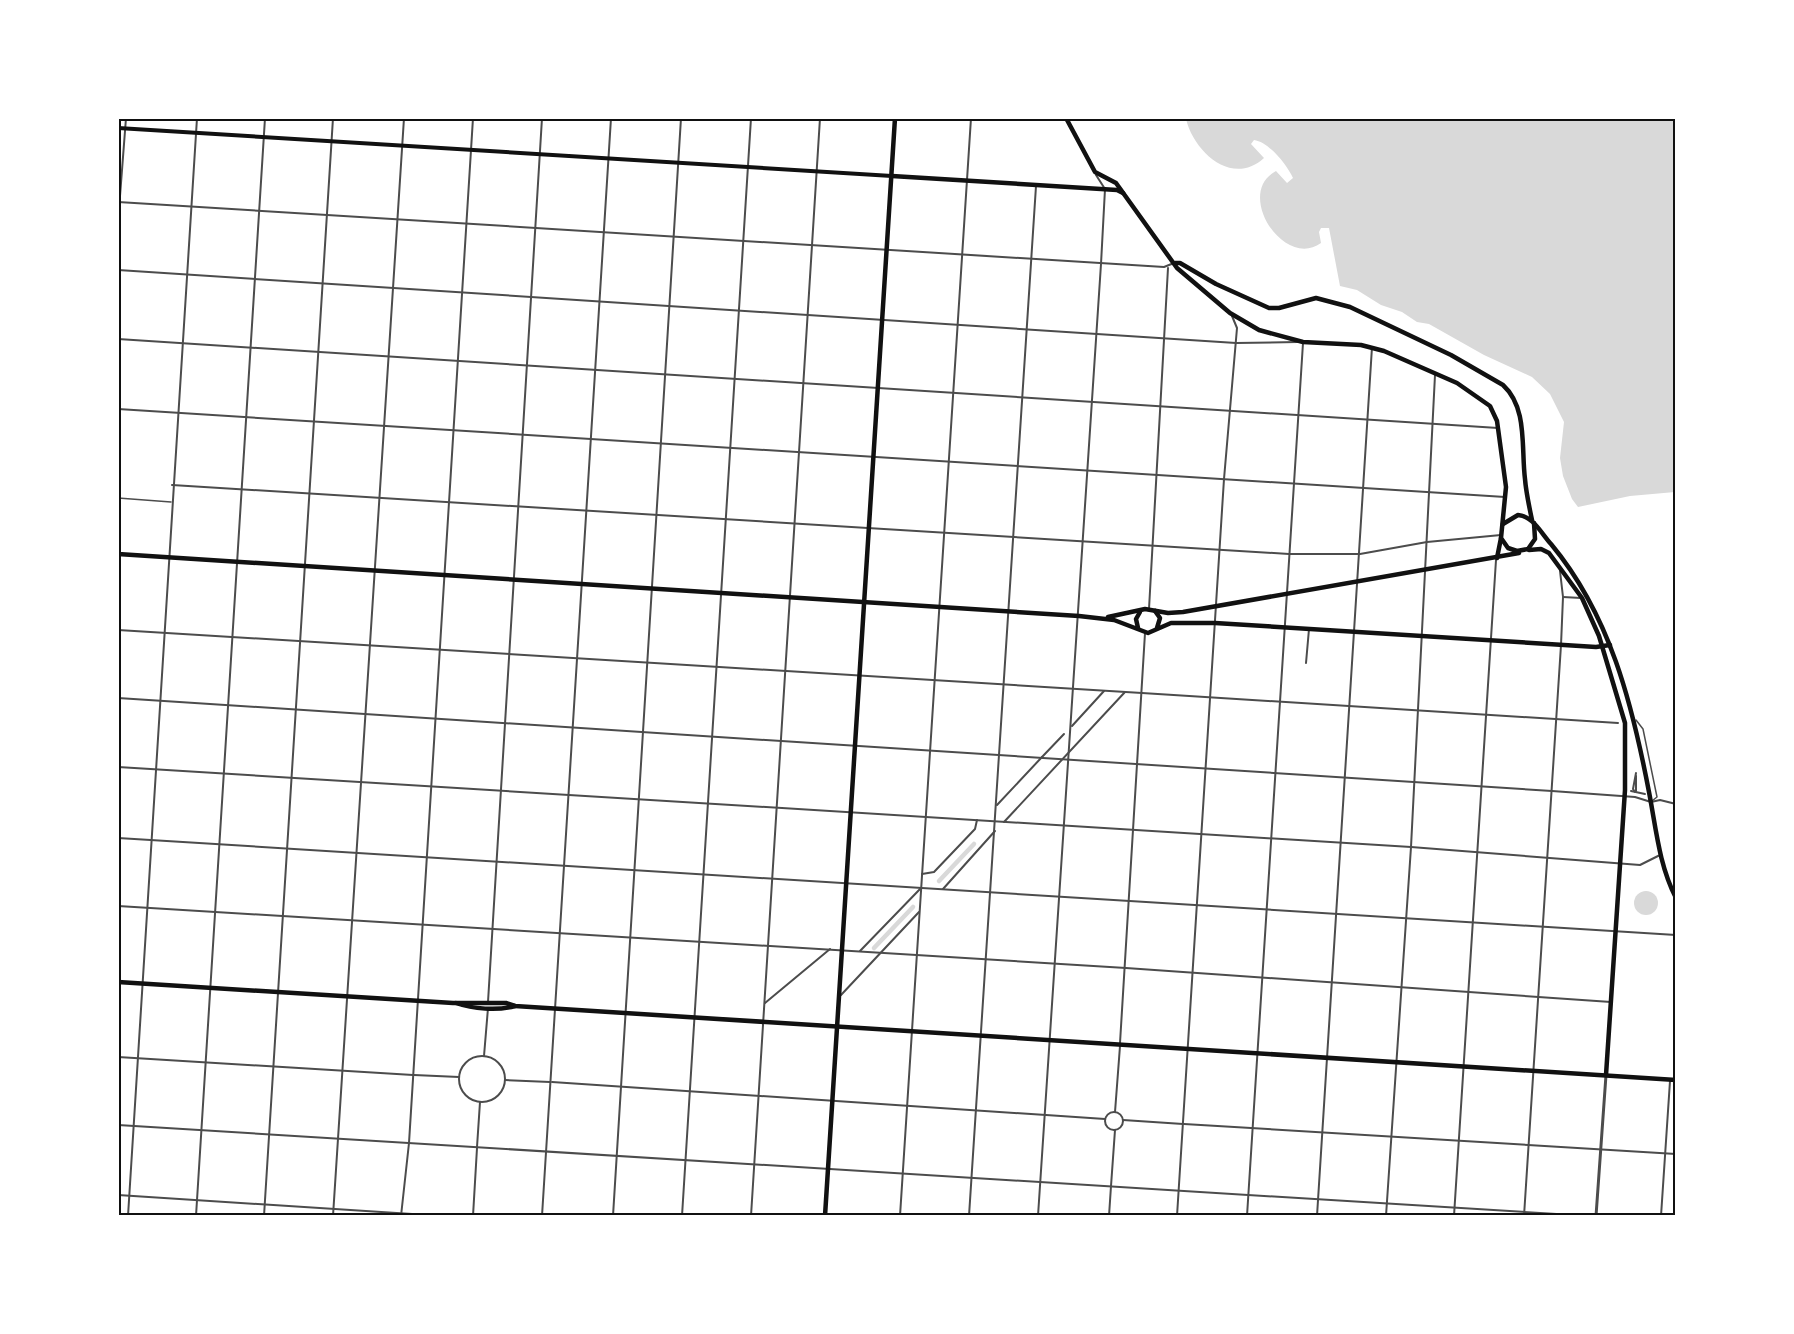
<svg xmlns="http://www.w3.org/2000/svg" width="1794" height="1334" font-family="'Open Sans',sans-serif">
<rect width="100%" height="100%" fill="#fff"/>
<!-- water -->
<g fill="#d9d9d9">
<path d="M1186,119H1675V492L1630,496L1578,507L1572,499L1563,476L1560,458L1564,422L1550,394L1532,377L1484,355L1429,324L1417,322L1402,312L1381,305L1357,290L1340,286L1329,228H1321L1319,232L1321,243C1284,270 1234,193 1276,171L1287,183L1293,178C1287,165 1269,142 1254,140L1251,144L1264,158C1232,187 1194,152 1186,119Z"/>
<circle cx="1646" cy="903" r="12"/>
</g>
<g fill="none" stroke-linecap="round" stroke-linejoin="round">
<!-- canal -->
<g stroke="#d9d9d9" stroke-width="4.5">
<path d="M939,881L974,844"/>
<path d="M874,948L913,907"/>
</g>
<!-- service -->
<g stroke="#4c4c4c" stroke-width="1.5">
<path d="M118,498L171,502"/>
<path d="M1636,720L1643,729L1657,797L1652,801"/>
</g>
<!-- pedestrian -->
<g stroke="#4c4c4c" stroke-width="2">
<path d="M1142,693L1618,723"/>
<path d="M1042,757L1064,734"/>
<path d="M1631,791L1645,794"/>
<path d="M1636,791V776"/>
<path d="M1635,792L1633,789L1636,773"/>
<path d="M1651,802L1660,800L1676,804"/>
<path d="M1004,822L1125,692"/>
<circle cx="482" cy="1079" r="23"/>
<path d="M484,1056L488,1008"/>
<path d="M414,1075L459,1077"/>
<path d="M505,1080L550,1082"/>
<path d="M1115,1112L1120,1046"/>
<circle cx="1114" cy="1121" r="9"/>
<path d="M1046,1115L1105,1119"/>
<path d="M1123,1120L1183,1124"/>
<path d="M477,1147L480,1102"/>
<path d="M1111,1186L1115,1130"/>
</g>
<!-- minor -->
<g stroke="#4c4c4c" stroke-width="2">
<path d="M118,202L1164,267L1174,263"/>
<path d="M118,222L126,118"/>
<path d="M118,270L1236,343L1298,342"/>
<path d="M118,339L1498,428"/>
<path d="M118,409L1505,497"/>
<path d="M172,485L1289,554H1360L1427,542L1501,535"/>
<path d="M1563,597L1581,598"/>
<path d="M1149,609L1168,268"/>
<path d="M118,630L1142,693"/>
<path d="M1306,663L1309,629"/>
<path d="M118,698L1552,791L1635,797L1651,802"/>
<path d="M1072,726L1104,691"/>
<path d="M118,767L1411,847L1640,865L1660,855"/>
<path d="M997,805L1042,757"/>
<path d="M118,838L1676,935"/>
<path d="M922,874L934,872L975,829L977,820"/>
<path d="M943,889L995,831"/>
<path d="M118,906L1126,968L1611,1002"/>
<path d="M860,951L921,888"/>
<path d="M841,995L919,912"/>
<path d="M488,1002L542,118"/>
<path d="M765,1003L830,949"/>
<path d="M1120,1043L1145,633"/>
<path d="M118,1057L413,1075"/>
<path d="M552,1082L1046,1115"/>
<path d="M1184,1124L1676,1154"/>
<path d="M118,1125L1589,1216"/>
<path d="M118,1195L443,1216"/>
<path d="M128,1216L197,118"/>
<path d="M196,1216L265,118"/>
<path d="M264,1216L333,118"/>
<path d="M333,1216L404,118"/>
<path d="M401,1216L409,1143L473,118"/>
<path d="M473,1216L477,1148"/>
<path d="M542,1216L611,118"/>
<path d="M613,1216L681,118"/>
<path d="M682,1216L751,118"/>
<path d="M751,1216L820,118"/>
<path d="M900,1216L971,118"/>
<path d="M969,1216L1036,186"/>
<path d="M1038,1216L1101,264L1105,189L1096,175"/>
<path d="M1109,1216L1111,1186"/>
<path d="M1177,1216L1224,479L1237,328L1232,316"/>
<path d="M1247,1216L1303,343"/>
<path d="M1317,1216L1372,347"/>
<path d="M1386,1216L1411,847L1435,375"/>
<path d="M1454,1216L1496,560"/>
<path d="M1524,1216L1561,645L1563,597L1560,571"/>
<path d="M1661,1216L1670,1081"/>
</g>
<!-- tertiary -->
<path stroke="#4c4c4c" stroke-width="3" d="M1596,1216L1606,1075"/>
<!-- secondary -->
<path stroke="#111" stroke-width="4" d="M118,128L892,176"/>
<!-- primary -->
<g stroke="#111" stroke-width="4.5">
<path d="M1066,118L1095,172L1116,183L1177,268L1230,313L1259,330L1303,342L1361,345L1384,351L1457,383L1490,406L1497,421L1506,487L1501,538L1508,548L1517,551L1528,549L1535,539L1534,523"/>
<path d="M892,176L1117,190L1123,193"/>
<path d="M1175,263H1180L1216,284L1269,308H1279L1316,298L1350,307L1451,355L1503,385C1528,408 1521,448 1525,479C1526,492 1529,506 1532,520"/>
<path d="M1503,524L1518,515C1533,516 1541,533 1551,544C1610,615 1632,703 1649,792C1656,828 1659,865 1676,898"/>
<path d="M1529,550L1541,549L1549,553L1582,598L1599,636L1625,723V790L1606,1075"/>
<path d="M118,554L1079,616L1114,620L1148,633L1171,623H1215L1596,647L1610,645"/>
<path d="M1497,558L1501,538"/>
<path d="M1155,611L1160,618L1157,628"/>
<path d="M1108,617L1145,609L1168,613L1183,612L1519,553"/>
<path d="M1138,628L1136,619L1140,612"/>
<path d="M118,982L453,1003H506L515,1006L1676,1080"/>
<path d="M456,1003C473,1009 497,1011 515,1006"/>
<path d="M825,1216L895,118"/>
</g>
</g>
<!-- border -->
<rect width="1794" height="1334" fill="none" stroke="#ffffff" stroke-width="240"/>
<rect x="120" y="120" width="1554" height="1094" fill="none" stroke="#111" stroke-width="2"/>
</svg>
